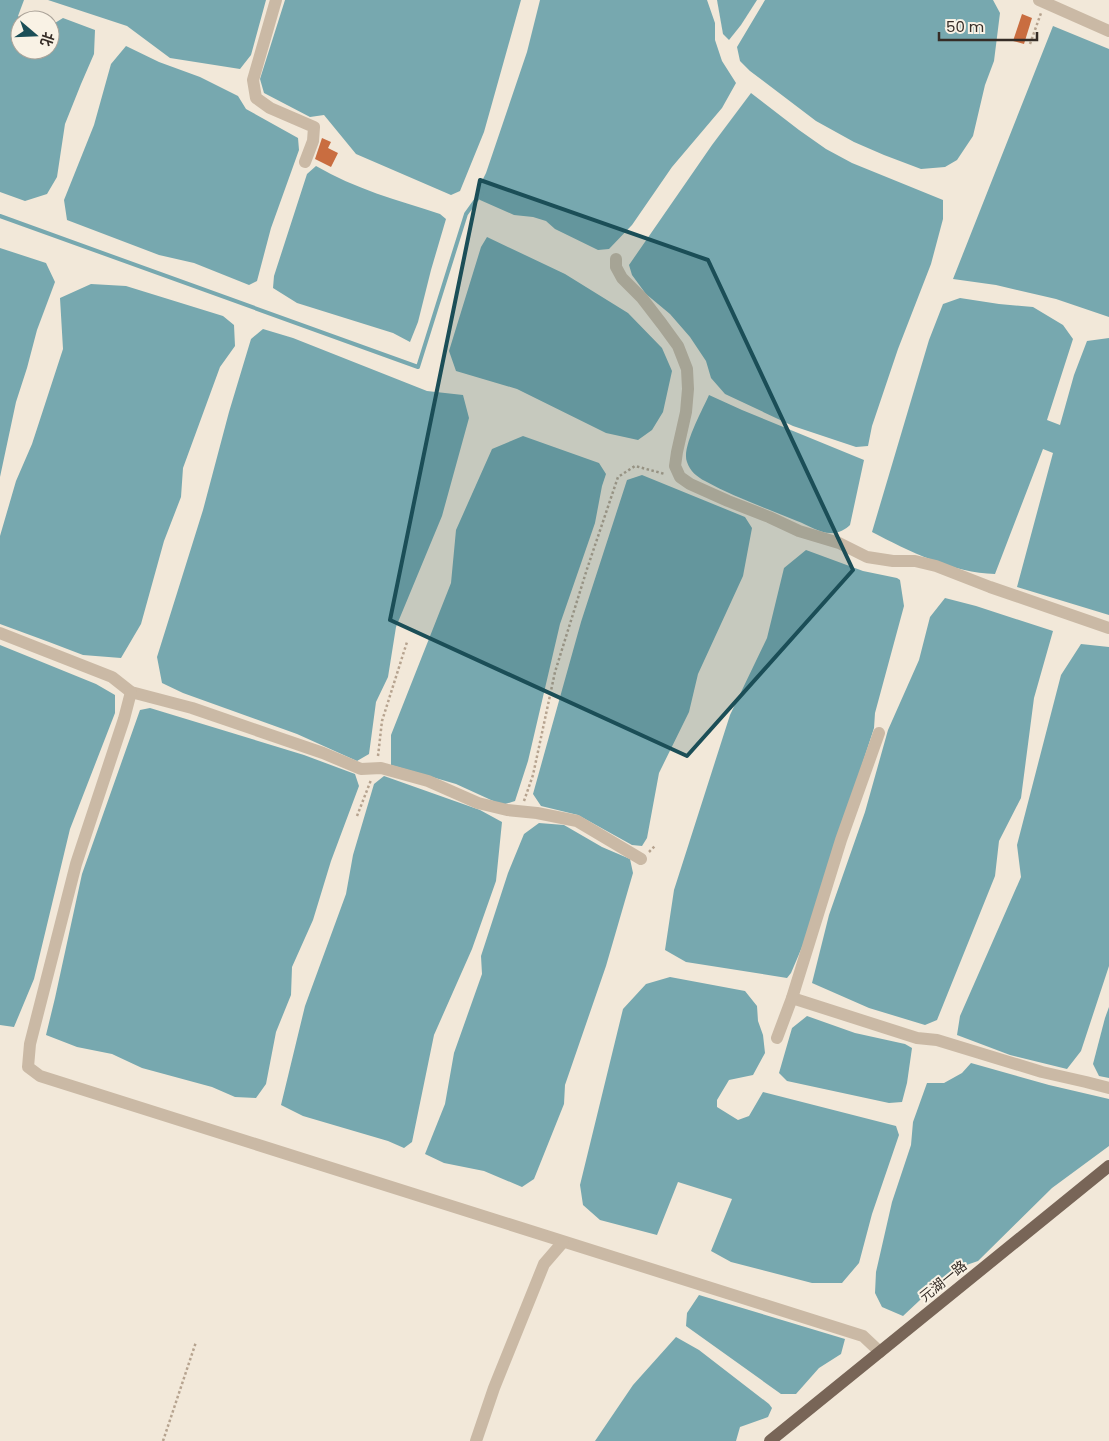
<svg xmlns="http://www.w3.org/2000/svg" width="1109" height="1441" font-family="Poppins,'Noto Sans SC',sans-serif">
<rect width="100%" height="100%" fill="#f2e8d9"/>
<!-- water -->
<g fill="#77a8af">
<path d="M0,0H24L18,16L23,20H20V50H50V26L63,18L95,30L94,54L81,84L65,124L57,177L47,194L25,201L0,192Z"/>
<path d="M48,0H266L251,55L240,69L170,58L127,26Z"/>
<path d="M285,0H521L484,132L460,191L451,195L356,154L324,115L310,117L264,93L260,79Z"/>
<path d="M540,0H707L715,23V40L722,61L736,83L722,108L672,167L632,225L609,249L598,250L555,229L546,221L533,217L514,215L480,200L476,193L486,173L527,52Z"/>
<path d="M717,0H757L741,25L729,40L723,34Z"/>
<path d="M765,0H993L1000,13L994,61L985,85L973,136L957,160L945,167L921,169L884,155L854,142L816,121L750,71L740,61L737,47Z"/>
<path d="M1053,26L1109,49V317L1056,299L996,285L953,279Z"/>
<path d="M126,46L159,62L200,77L238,96L246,109L298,138L299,150L271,228L257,281L249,285L194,263L159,255L67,220L64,200L94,125L111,64Z"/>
<path d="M751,93L799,130L826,149L852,163L943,200V219L931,264L898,349L872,426L868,446L856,447L793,426L725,394L711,378L706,361L690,337L670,314L646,294L632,275L629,265L712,145Z"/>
<path d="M316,166C355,189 397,200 440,214L446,219L431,270L418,322L410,342L393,333L297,303L273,288L274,276L307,174Z"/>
<path d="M487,237L565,274L628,313L662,348L672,371L663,412L652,430L638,440L606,433L517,389L456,371L449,351L481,247Z"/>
<path d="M0,248L46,263L55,282L37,330L27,368L16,402L0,477Z"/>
<path d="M91,284L126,286L223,316L234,325L235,346L220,367L183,468L181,497L164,541L141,624L121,658L83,655L49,642L0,624V536L16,481L32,444L63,349L60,298Z"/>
<path d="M960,298L999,304L1033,307L1063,325L1073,339L1047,420L1060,425L1074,375L1087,341L1109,338V615L1017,587L1053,453L1043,449L995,574C954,573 908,551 872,532L929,340L943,304Z"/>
<path d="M263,329L293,338L427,391L463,395L469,418L442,516L396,627L388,677L376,702L369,754L357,761L297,734L183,693L162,683L157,657L203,510L229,412L251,339Z"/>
<path d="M709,395L742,410L864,460L850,525C846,529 839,533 833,533C821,534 808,525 797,521C766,508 734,497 705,481C697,477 690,471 687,462C681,448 703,409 709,395Z"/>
<path d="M523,436L599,463L606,474L602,486L595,523L560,624L528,761L515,801L502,805L456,784L391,765V735L451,583L456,530L492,449Z"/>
<path d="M642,475L745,517L752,528L743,576L698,674L689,712L659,773L647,838L642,846L632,845L578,815L541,806L533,794L581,622L627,480Z"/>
<path d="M806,550L863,571L897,578L900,580L904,606L875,713L874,728L805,940L791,973L787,978L686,962L665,950L674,890L730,715L767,638L784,568Z"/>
<path d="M945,598L976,606L1053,631L1034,698L1021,798L999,841L995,876L937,1020L925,1025L869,1008L812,983L829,915L865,812L888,730L919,660L930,617Z"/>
<path d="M1081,644L1109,647V966L1081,1051L1067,1069L1010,1055L957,1035L960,1016L1021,877L1017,845L1061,675Z"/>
<path d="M0,645L96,684L115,695V713L70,829L34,979L14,1027L0,1025Z"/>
<path d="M150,708L304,755L355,774L359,786L331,861L313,920L292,967L291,995L276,1032L266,1084L256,1098L235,1097L212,1087L142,1068L112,1054L77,1047L46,1035L55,998L82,874L140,710Z"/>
<path d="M384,776L480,810L502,822L496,881L472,949L434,1035L412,1142L404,1148L388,1141L303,1116L281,1105L305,1006L346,894L353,855L374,784Z"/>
<path d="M539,823L564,825L602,847L630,859L633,873L606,966L565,1085L564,1104L534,1179L522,1187L484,1171L444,1163L425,1154L445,1104L454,1053L482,974L481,956L508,873L524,834Z"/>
<path d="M670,977L745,991L757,1006L758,1021L763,1035L765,1053L753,1075L729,1080L717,1100V1107L738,1120L749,1116L763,1092L896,1126L899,1135L872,1214L859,1263L842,1283H812L731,1262L711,1251L732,1199L678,1182L657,1235L600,1220L583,1205L580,1185L623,1009L646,984Z"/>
<path d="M1109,1007V1078L1099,1076L1093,1064L1105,1018Z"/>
<path d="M807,1016L855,1033L905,1044L912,1048L907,1083L902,1102L889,1103L787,1081L779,1073L792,1028Z"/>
<path d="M971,1063L1049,1085L1109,1099V1146L1052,1188L978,1261L952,1270L903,1316L882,1307L875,1293L876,1272L892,1202L911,1145L913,1122L927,1083H944L962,1073Z"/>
<path d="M699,1295L845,1339L841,1354L819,1368L796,1394H781L686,1326L687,1313Z"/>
<path d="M676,1337L699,1350L769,1404L772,1408L768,1417L740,1427L736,1441H595L633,1385Z"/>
</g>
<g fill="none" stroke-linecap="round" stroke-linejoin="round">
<!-- stream -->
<path stroke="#77a8af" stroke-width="4" d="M0,216L418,367L466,214L476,200L482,194"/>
</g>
<!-- building -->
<g fill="#c96d40">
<path d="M1022,14L1032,18L1024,44L1013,41Z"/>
<path d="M322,138L331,142L328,148L338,153L331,167L315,159Z"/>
</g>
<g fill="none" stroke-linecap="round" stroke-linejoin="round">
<!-- path -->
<g stroke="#b6a38f" stroke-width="2.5" stroke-dasharray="2.5 2.5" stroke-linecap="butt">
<path d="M1030,44L1041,13"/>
<path d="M378,756L382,721L407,642"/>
<path d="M524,801L533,775L555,672L587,569L618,477L635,466L665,474"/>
<path d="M357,816L371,780"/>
<path d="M649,852L655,846"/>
<path d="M163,1441L196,1342"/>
</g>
<!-- minor -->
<g stroke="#cab9a5" stroke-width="12">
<path d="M276,0L253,80L256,98L270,108L314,127L313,141L305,162"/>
<path d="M1039,0L1109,31"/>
<path d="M616,259V267L622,278L642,298L662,324L678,346L687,369L688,389L686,412L677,452L675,466L680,477L690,484L728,501L769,517L799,531L839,543L867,557L893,561H915L936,566L990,587L1109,628"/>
<path d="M0,633L112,677L131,692L192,708L323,753L361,769L381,768L428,781L478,803L507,810L537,813L577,821L641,859"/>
<path d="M131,692L124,719L76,864L30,1044L28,1067L40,1076L863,1336L880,1352"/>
<path d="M792,998L917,1038L937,1040L1042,1072L1086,1082L1109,1088"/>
<path d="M777,1038L792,998L841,840L879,733"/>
<path d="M476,1441L494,1388L544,1264L563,1242"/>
</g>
<!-- major -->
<path stroke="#786557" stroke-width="12" d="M770,1441L1109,1166"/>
</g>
<!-- marked area -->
<path fill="#1b4e57" fill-opacity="0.2" stroke="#1b4e57" stroke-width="4" stroke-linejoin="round" d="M480,180L708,260L853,570L687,756L390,620Z"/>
<g text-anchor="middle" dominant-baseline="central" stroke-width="4" stroke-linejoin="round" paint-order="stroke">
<!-- street labels -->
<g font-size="14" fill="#352c26" stroke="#f9f2e5">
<text transform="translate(943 1281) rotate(-39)">元湖一路</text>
</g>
</g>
<!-- north arrow -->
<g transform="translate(35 35) rotate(109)"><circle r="24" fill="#f9f2e5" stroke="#aba399"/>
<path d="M0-4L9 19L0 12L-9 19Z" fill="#1b4e57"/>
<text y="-8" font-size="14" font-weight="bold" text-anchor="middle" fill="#352c26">北</text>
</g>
<!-- scale -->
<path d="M939 32v8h98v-8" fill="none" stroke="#352c26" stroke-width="2.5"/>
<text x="946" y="32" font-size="15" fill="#352c26" stroke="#f9f2e5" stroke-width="4" paint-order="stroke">50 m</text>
</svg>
